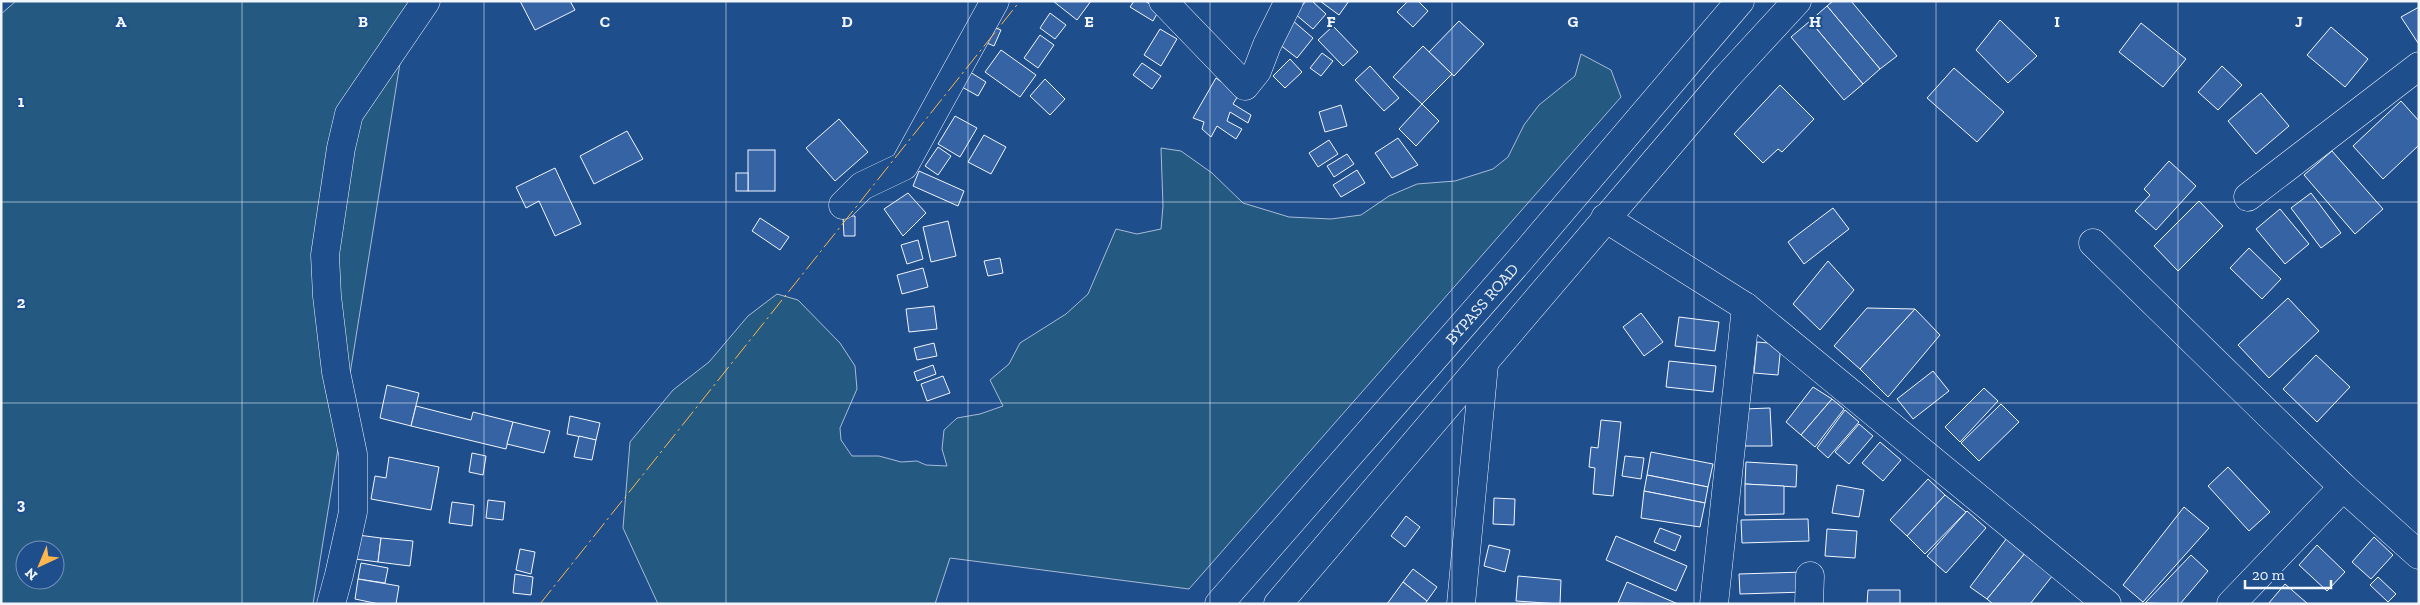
<svg xmlns="http://www.w3.org/2000/svg" width="2420" height="605" font-family="'Zilla Slab',serif">
<rect width="100%" height="100%" fill="#1f4e8c"/>
<!-- green -->
<g fill="#245a82" stroke="#a8bbd7" fill-rule="evenodd">
<path d="M16,1H410L313,604H1V14ZM25,550H55V580H25Z"/>
<path d="M1581,54L1611,70L1621,97L1189,589L950,558L935,604H658L623,528L630,442L673,390L709,362L748,316L777,294L798,300L840,343L855,366L857,389L840,428L841,440L852,456H879L901,462L917,461L926,465L947,466L942,449L944,430L957,418L980,414L1003,406L990,380L1009,364L1020,343L1066,314L1088,294L1116,229L1137,234L1161,229L1163,206L1161,148L1181,151L1212,173L1243,203L1289,217L1331,219L1361,215L1389,196L1417,184L1455,181L1493,169L1508,157L1524,125L1539,105L1575,76Z"/>
</g>
<!-- building -->
<g fill="#3563a3" stroke="#f2f6ff">
<path d="M520,1H570L575,10L535,30Z"/>
<path d="M1053,1H1091L1077,20Z"/>
<path d="M1134,1H1145L1159,10L1153,21L1130,7Z"/>
<path d="M1306,1H1312L1326,14L1313,29L1295,14Z"/>
<path d="M1320,1H1349L1339,15Z"/>
<path d="M1408,1H1418L1428,11L1413,27L1397,12Z"/>
<path d="M1833,1H1851L1897,56L1880,69L1827,6Z"/>
<path d="M1827,6L1880,69L1863,84L1810,21Z"/>
<path d="M2419,7V43H2418L2401,17Z"/>
<path d="M1050,13L1066,25L1055,39L1040,28Z"/>
<path d="M1292,20L1313,38L1297,58L1275,41Z"/>
<path d="M2000,20L2037,56L2008,83L1976,50Z"/>
<path d="M1459,21L1484,44L1454,76L1429,52Z"/>
<path d="M1810,21L1863,84L1844,100L1791,37Z"/>
<path d="M2141,23L2186,59L2163,87L2119,52Z"/>
<path d="M988,25L1001,30L994,46L982,41Z"/>
<path d="M1333,26L1358,52L1343,66L1318,40Z"/>
<path d="M2331,27L2368,59L2345,87L2307,55Z"/>
<path d="M1160,29L1177,39L1161,66L1144,55Z"/>
<path d="M1040,35L1054,45L1038,68L1024,58Z"/>
<path d="M1423,46L1452,74L1422,104L1393,77Z"/>
<path d="M1001,50L1036,75L1020,97L985,72Z"/>
<path d="M1322,53L1333,61L1321,76L1310,68Z"/>
<path d="M1290,59L1302,72L1285,88L1273,76Z"/>
<path d="M1142,63L1161,76L1152,89L1133,75Z"/>
<path d="M1370,66L1399,98L1384,111L1355,80Z"/>
<path d="M2222,66L2242,85L2218,110L2198,92Z"/>
<path d="M1954,68L2004,112L1977,142L1927,98Z"/>
<path d="M970,72L986,82L978,96L962,87Z"/>
<path d="M1216,78L1239,94L1233,104L1251,115L1248,123L1230,112L1227,121L1242,129L1236,139L1217,126L1211,137L1202,129L1204,122L1193,118Z"/>
<path d="M1045,79L1065,99L1050,115L1030,96Z"/>
<path d="M1780,85L1814,119L1782,152L1778,149L1763,163L1734,134Z"/>
<path d="M2261,93L2289,126L2256,154L2228,121Z"/>
<path d="M2401,101L2419,121V145L2383,179L2353,146Z"/>
<path d="M1422,104L1439,121L1416,146L1399,129Z"/>
<path d="M1341,105L1347,126L1325,132L1319,112Z"/>
<path d="M955,116L977,128L960,157L938,144Z"/>
<path d="M839,119L868,152L835,181L806,148Z"/>
<path d="M627,131L643,159L594,184L580,156Z"/>
<path d="M984,135L1006,147L991,174L968,162Z"/>
<path d="M1398,138L1418,165L1392,178L1375,153Z"/>
<path d="M1329,140L1338,154L1318,167L1309,153Z"/>
<path d="M938,147L951,156L938,175L925,166Z"/>
<rect x="748" y="150" width="27" height="41"/>
<path d="M2332,151L2383,209L2355,234L2304,175Z"/>
<path d="M1347,154L1354,164L1334,177L1327,166Z"/>
<path d="M2169,161L2196,186L2156,230L2135,211L2150,195L2144,189Z"/>
<path d="M555,168L581,224L555,236L539,201L526,208L516,187Z"/>
<path d="M1357,170L1365,183L1341,197L1333,185Z"/>
<path d="M919,171L964,191L958,206L913,186Z"/>
<rect x="736" y="173" width="12" height="18"/>
<path d="M908,193L926,213L903,236L884,209Z"/>
<path d="M2311,193L2341,233L2321,248L2291,208Z"/>
<path d="M2199,201L2223,226L2178,271L2154,246Z"/>
<path d="M1833,208L1849,229L1804,264L1788,242Z"/>
<path d="M2280,209L2309,244L2285,264L2256,229Z"/>
<path d="M843,216H855V236H844Z"/>
<path d="M760,218L789,237L780,250L752,231Z"/>
<path d="M948,221L956,256L931,262L923,227Z"/>
<path d="M918,240L923,259L907,264L901,245Z"/>
<path d="M2249,248L2281,279L2262,299L2230,268Z"/>
<path d="M1000,258L1003,273L988,276L984,261Z"/>
<path d="M1828,261L1854,290L1820,330L1793,304Z"/>
<path d="M923,268L928,287L902,294L897,275Z"/>
<path d="M2288,298L2319,331L2269,378L2238,345Z"/>
<path d="M934,306L937,329L909,332L906,309Z"/>
<path d="M1867,308L1915,309L1860,369L1834,346Z"/>
<path d="M1915,309L1940,335L1888,397L1860,369Z"/>
<path d="M1641,313L1663,342L1644,356L1623,327Z"/>
<path d="M1679,317L1719,322L1715,351L1675,346Z"/>
<path d="M1757,342L1781,344L1778,375L1754,373Z"/>
<path d="M934,343L937,356L917,360L914,348Z"/>
<path d="M2316,355L2350,387L2317,422L2283,389Z"/>
<path d="M1669,361L1716,366L1713,392L1666,387Z"/>
<path d="M933,365L936,374L917,381L914,372Z"/>
<path d="M1933,371L1949,391L1913,419L1897,399Z"/>
<path d="M943,376L950,393L927,401L921,384Z"/>
<path d="M387,385L419,393L411,426L380,418Z"/>
<path d="M1813,387L1832,399L1801,435L1786,422Z"/>
<path d="M1984,388L1998,401L1960,442L1945,427Z"/>
<path d="M1832,399L1844,409L1815,447L1801,435Z"/>
<path d="M2001,404L2019,422L1979,461L1961,443Z"/>
<path d="M416,406L471,420L473,412L513,422L506,449L411,426Z"/>
<path d="M1770,408L1772,446H1745L1743,409Z"/>
<path d="M1845,410L1859,422L1828,458L1817,448Z"/>
<path d="M570,416L600,423L596,440L567,434Z"/>
<path d="M1601,420L1621,422L1613,496L1593,494L1595,468L1589,467L1591,447L1598,448Z"/>
<path d="M513,422L550,431L544,453L507,444Z"/>
<path d="M1859,424L1873,436L1849,464L1835,452Z"/>
<path d="M579,436L596,440L592,460L574,457Z"/>
<path d="M1880,442L1901,460L1883,481L1862,463Z"/>
<path d="M1651,452L1713,464L1708,487L1647,475Z"/>
<path d="M472,453L486,456L483,475L469,472Z"/>
<path d="M1625,456L1644,458L1641,479L1622,476Z"/>
<path d="M389,457L439,467L431,510L371,499L375,476L386,478Z"/>
<path d="M1746,462L1797,465L1796,487L1745,484Z"/>
<path d="M2228,467L2270,512L2249,531L2208,486Z"/>
<path d="M1647,475L1708,487L1705,503L1644,491Z"/>
<path d="M1928,479L1945,495L1907,536L1890,520Z"/>
<path d="M1745,484L1784,486V514L1745,515Z"/>
<path d="M1837,485L1864,490L1859,517L1832,513Z"/>
<path d="M1644,491L1705,503L1700,527L1641,518Z"/>
<path d="M1945,495L1966,512L1925,554L1907,536Z"/>
<path d="M1494,498L1515,499L1514,525L1493,524Z"/>
<path d="M488,500L505,502L503,520L486,518Z"/>
<path d="M452,502L474,505L472,526L449,523Z"/>
<path d="M2184,507L2209,528L2143,602L2123,585Z"/>
<path d="M1967,511L1986,528L1946,573L1927,556Z"/>
<path d="M1406,516L1420,527L1405,547L1391,536Z"/>
<path d="M1808,519L1809,541L1742,543L1741,520Z"/>
<path d="M1660,528L1681,536L1675,551L1654,542Z"/>
<path d="M1827,529L1857,531L1855,558L1825,556Z"/>
<path d="M358,535L381,538L378,562L355,559Z"/>
<path d="M1616,536L1687,566L1676,591L1606,560Z"/>
<path d="M2374,537L2393,555L2371,579L2352,562Z"/>
<path d="M381,538L413,541L410,566L378,562Z"/>
<path d="M2007,538L2026,552L1987,599L1970,587Z"/>
<path d="M1489,545L1510,550L1505,572L1484,566Z"/>
<path d="M2317,545L2345,572L2327,591L2299,565Z"/>
<path d="M520,549L535,552L531,574L516,570Z"/>
<path d="M2026,552L2053,575L2030,604H1993L1987,599Z"/>
<path d="M2191,555L2208,571L2180,604L2145,603Z"/>
<path d="M361,563L388,568L385,583L358,579Z"/>
<path d="M1413,569L1437,587L1427,601L1403,582Z"/>
<path d="M1804,572L1805,592L1740,594L1739,574Z"/>
<path d="M515,574L533,577L531,595L513,593Z"/>
<path d="M1518,576L1561,580L1560,604L1516,601Z"/>
<path d="M2378,577L2396,594L2388,602L2370,585Z"/>
<path d="M358,579L399,586L396,604H379L355,599Z"/>
<path d="M1403,582L1427,601L1425,604H1387Z"/>
<path d="M1627,582L1678,604L1618,603Z"/>
<path d="M2285,584L2308,604H2268Z"/>
<path d="M1868,590H1900V604H1867Z"/>
</g>
<g fill="none" stroke-linecap="round" stroke-linejoin="round">
<!-- minor casing -->
<g stroke="#f2f6ff" stroke-width="29">
<g id="minor">
<path d="M1163,1L1245,86L1257,71L1267,45L1289,1"/>
<path d="M2248,197L2419,66"/>
<path d="M843,205L862,186L904,166L995,1"/>
<path d="M1605,218L1746,307L2107,604"/>
<path d="M2093,243L2343,487L2419,555"/>
<path d="M331,604L339,575L353,512V454L336,372L327,296L325,255L341,148L349,114L426,1"/>
<path d="M1461,604L1484,365"/>
<path d="M1714,604L1746,307"/>
<path d="M1809,604L1810,576"/>
<path d="M2231,604L2343,487"/>
</g>
</g>
<!-- highway casing -->
<g stroke="#f2f6ff" stroke-width="29">
<g id="highway">
<path id="s1" d="M1219,604L1518,262L1740,1"/>
<path d="M1278,604L1726,78L1797,1"/>
</g>
</g>
<!-- minor -->
<use href="#minor" stroke="#1f4e8c" stroke-width="28"/>
<!-- highway -->
<use href="#highway" stroke="#1f4e8c" stroke-width="28"/>
<!-- power -->
<path stroke="#ffb74d" stroke-width="1" stroke-dasharray="18 4 2.5 4" stroke-linecap="butt" d="M540,604L1020,1"/>
</g>
<!-- grid -->
<path fill="none" stroke="#f2f6ff" stroke-width="1" stroke-opacity="0.55" d="M242,1V604M484,1V604M726,1V604M968,1V604M1210,1V604M1452,1V604M1694,1V604M1936,1V604M2178,1V604M1,202H2419M1,403H2419"/>
<g text-anchor="middle" dominant-baseline="central" stroke-width="4" stroke-linejoin="round" paint-order="stroke">
<!-- street labels -->
<g font-size="16" fill="#f2f6ff" stroke="#1f4e8c">
<text stroke="none"><textPath href="#s1" startOffset="399">BYPASS ROAD</textPath></text>
</g>
</g>
<g font-size="16" text-anchor="middle" font-weight="bold" fill="#f2f6ff" stroke="#1f4e8c" stroke-width="4" stroke-linejoin="round" paint-order="stroke">
<text x="121" y="27">A</text>
<text x="363" y="27">B</text>
<text x="605" y="27">C</text>
<text x="847" y="27">D</text>
<text x="1089" y="27">E</text>
<text x="1331" y="27">F</text>
<text x="1573" y="27">G</text>
<text x="1815" y="27">H</text>
<text x="2057" y="27">I</text>
<text x="2299" y="27">J</text>
<text x="21" y="107">1</text>
<text x="21" y="308">2</text>
<text x="21" y="510">3</text>
</g>
<!-- border -->
<rect width="2420" height="605" fill="none" stroke="#f2f6ff" stroke-width="5"/>
<!-- north arrow -->
<g transform="translate(40 565) rotate(224)"><circle r="24" fill="#1f4e8c" stroke="#7391ba"/>
<path d="M0-4L9 19L0 12L-9 19Z" fill="#ffb74d"/>
<text y="-8" font-size="14" font-weight="bold" text-anchor="middle" fill="#f2f6ff">N</text>
</g>
<!-- scale -->
<path d="M2245 580v8h86v-8" fill="none" stroke="#f2f6ff" stroke-width="2.5"/>
<text x="2252" y="580" font-size="15" fill="#f2f6ff" stroke="#1f4e8c" stroke-width="4" paint-order="stroke">20 m</text>
</svg>
